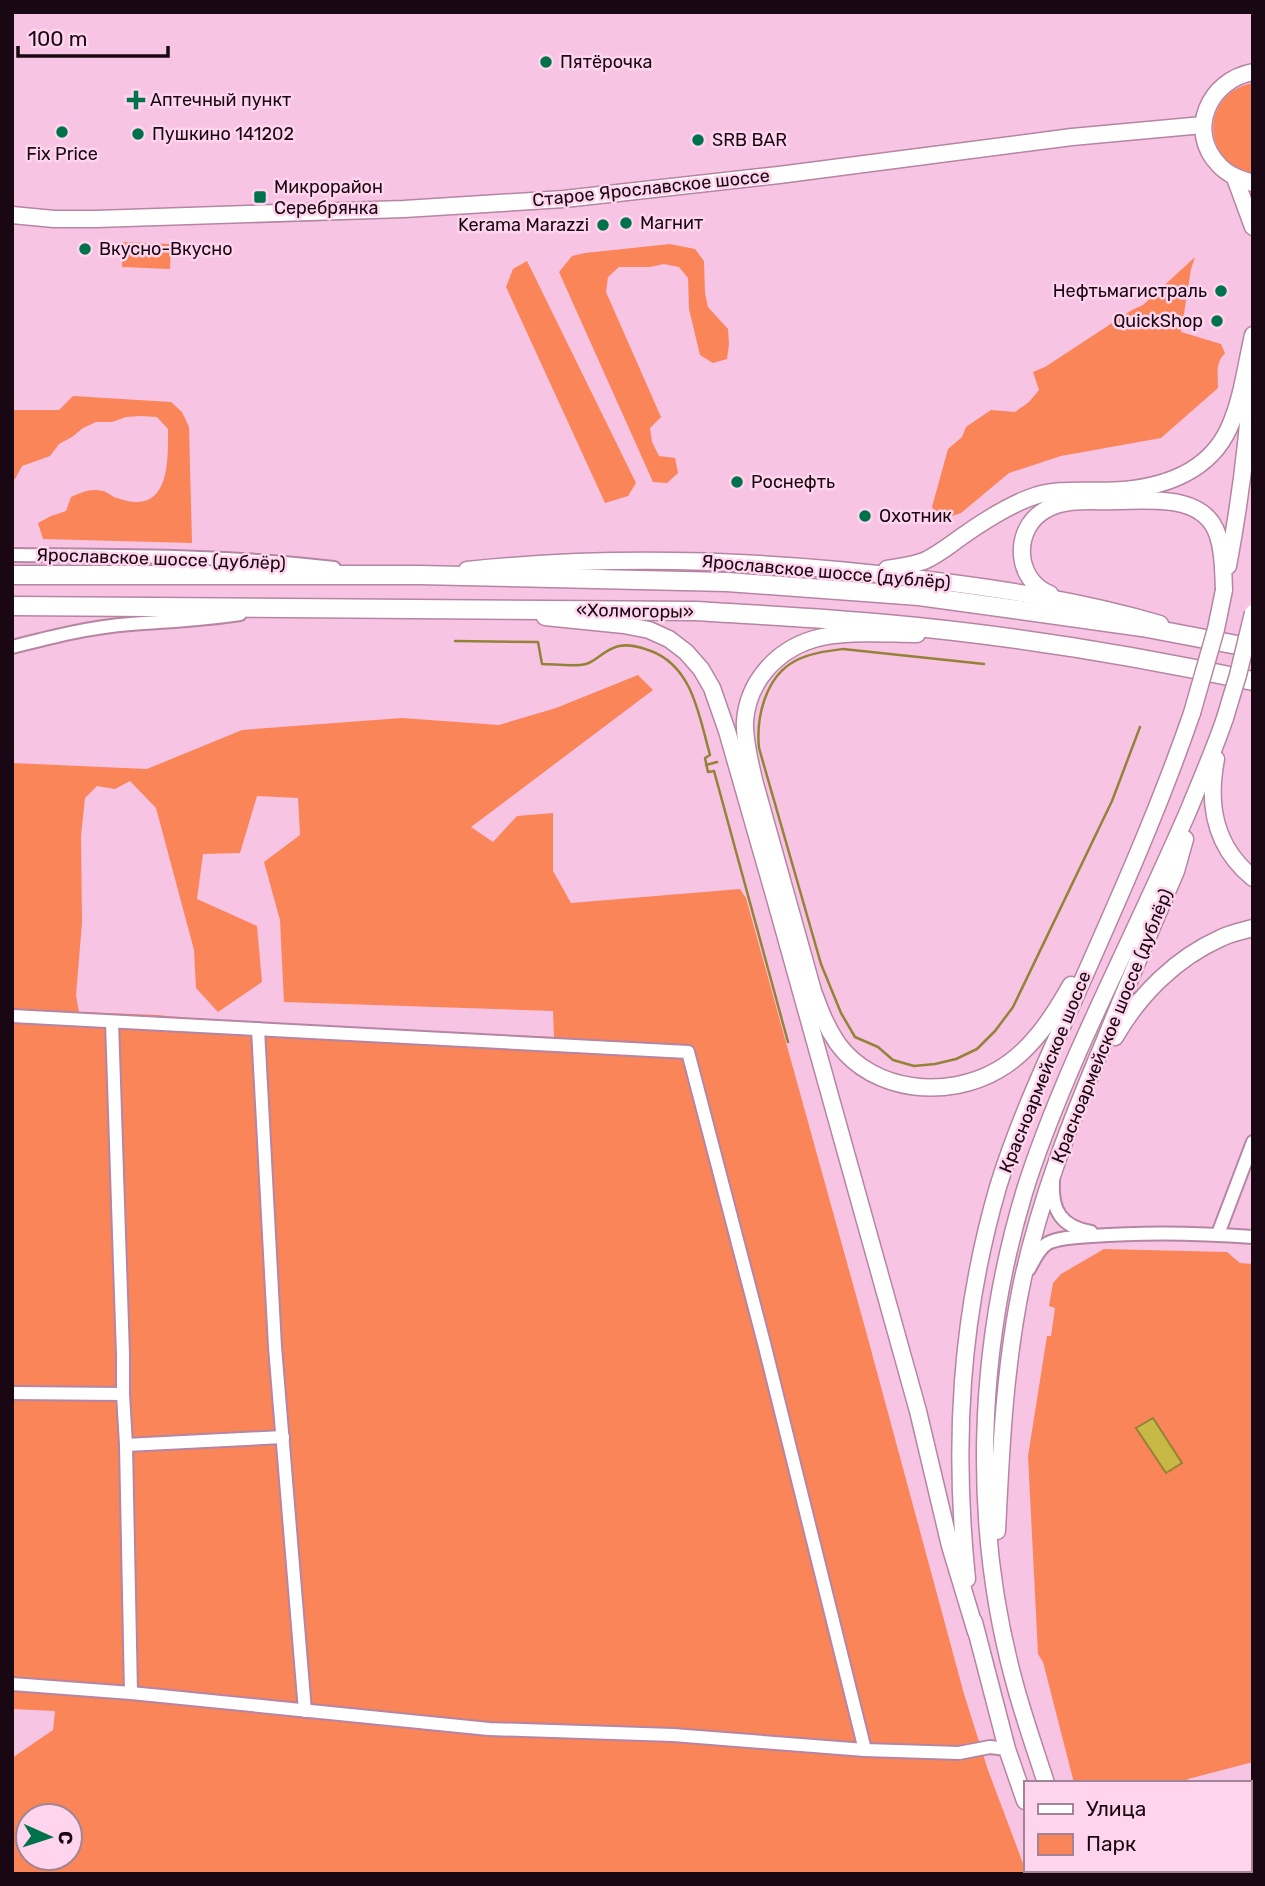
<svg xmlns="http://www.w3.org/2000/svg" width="1265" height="1886" font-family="Rubik,sans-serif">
<rect width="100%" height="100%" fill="#f8c4e4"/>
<!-- green -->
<g fill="#fa8559" fill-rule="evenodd">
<path d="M1253,83V173C1200,163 1200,93 1253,83Z"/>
<path d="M123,242L171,244L170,269L122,267Z"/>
<path d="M670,244L695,249L704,261L705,293L708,307L728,329L729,344L727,359L713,363L700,355L689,309L688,278L679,267L664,264L650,267H619L608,277L606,292L661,417L650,428L652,442L659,456L675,458L678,473L667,483L653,482L559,272L572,256L585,253Z"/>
<path d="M1195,257L1191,269L1181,332L1221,344L1225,353C1215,363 1218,375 1218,388L1161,438L1061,456L1009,473L961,513L940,520L932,507L948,449L962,437L966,427L991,410L1015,412L1029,402L1039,390L1033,372L1045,367L1132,310L1143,305Z"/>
<path d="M527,261L636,483L628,496L605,503L506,287L513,269Z"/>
<path d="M73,396L171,402L182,412L189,427L192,543L43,539L38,523L51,516L66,511L71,497C82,492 91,488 103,491C108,492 112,497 117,498C170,517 168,463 168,429L157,417L141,416L126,417L112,422H96L83,428L72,437L59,444L50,456L22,466L15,479L12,480V410H59Z"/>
<path d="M638,675L653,690L471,827L493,842L517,816L553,813V871L571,903L740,889L746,898L867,1335L964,1694L988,1770L1027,1874H12V1758L53,1730L55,1711L12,1709V763L147,769L242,730L402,718L499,725L556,708ZM130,781L156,808L194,950L196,988L218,1012L262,982L257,926L197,899L203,854L240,853L257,796L298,798L300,835L264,862L280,920L284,1002L553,1011L554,1037L264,1025L157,1015L79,1012L76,995L82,923L81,836L85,798L97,786L115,789ZM28,1816H70V1858H28Z"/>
<path d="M1104,1249L1227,1252L1240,1263L1253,1264V1762L1188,1779L1186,1783H1074L1043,1662L1038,1654L1028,1456L1047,1336H1051L1055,1308L1049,1306L1053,1283L1061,1274Z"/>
</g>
<!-- water -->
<path fill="#c8b846" stroke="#948337" stroke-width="2" d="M1153,1418L1182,1463L1166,1473L1136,1428Z"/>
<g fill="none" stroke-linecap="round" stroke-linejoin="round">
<!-- stream -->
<g stroke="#948337" stroke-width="2.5">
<path d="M455,641L538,642L542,664C554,664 575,667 586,664C597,661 603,650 619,646C630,644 640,647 651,651C693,667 699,716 710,755L705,758L708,772L714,771L788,1042"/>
<path d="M984,664L843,649C827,651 810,653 795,661C765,677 756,718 759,748L821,964L841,1013L855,1037L878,1047L893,1060L914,1066L935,1064L956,1059L977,1049L995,1031L1013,1007L1112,801L1140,727"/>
<path d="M706,765L717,762"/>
</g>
<!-- minor casing -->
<g stroke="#b585a3" stroke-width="16">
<g id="minor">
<path d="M12,555C120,556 227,555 334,568"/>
<path d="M12,647C51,637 90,627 131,624C167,621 203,620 240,614"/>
<path d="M12,1016L688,1052L764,1343L865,1750"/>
<path d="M112,1022L123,1355V1394L126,1445L131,1693"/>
<path d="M258,1029L275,1347L305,1711"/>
<path d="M1053,1181C1051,1211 1062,1227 1091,1232"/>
<path d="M1218,1234L1253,1142"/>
<path d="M1029,1269C1034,1260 1039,1248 1048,1243C1060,1237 1078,1237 1091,1236C1144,1232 1200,1233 1253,1237"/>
<path d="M12,1393L123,1394"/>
<path d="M126,1445L283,1437"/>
<path d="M12,1684L131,1693L489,1729L673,1735L865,1750L959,1753L990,1747L1007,1749"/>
</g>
</g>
<!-- major casing -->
<g stroke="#b585a3" stroke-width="19">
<g id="major">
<path d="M1253,72C1209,80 1186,131 1219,165C1228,175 1240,179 1253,183"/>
<path d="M1235,178L1253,227"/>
<path d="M12,215L54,219H96L404,209L564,199L779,175L1072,137L1203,125"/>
<path d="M1228,566C1240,502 1248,439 1252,373"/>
<path d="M887,569C900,567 912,565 924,561C938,555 951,544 964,535C984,521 1006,507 1029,498C1060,486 1091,493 1124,490C1167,486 1210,470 1229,428C1242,400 1246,365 1253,335"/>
<path d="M467,570C618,554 771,560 921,579C1002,589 1082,601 1160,624"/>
<path d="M1050,594C1014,580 1012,527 1047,509C1067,498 1094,502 1115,501C1150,501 1205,493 1218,536C1224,554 1223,572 1224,590"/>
<path d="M545,617L624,625L649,630L669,639L686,652L701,669L712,688L727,731L776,902L918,1411L950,1546L976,1632"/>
<path d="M917,634C887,634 843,630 814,639C777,650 748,681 745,721C744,741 750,761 754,780L813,991C820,1010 826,1027 838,1044C874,1093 948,1099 998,1070C1030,1052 1053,1017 1071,985"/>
<path d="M1216,759C1207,806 1215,847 1253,878"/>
<path d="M1115,1037C1139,995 1176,958 1221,938C1231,933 1242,931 1253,928"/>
<path d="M997,1531C1001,1447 1005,1361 1023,1278C1041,1197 1070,1123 1102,1047C1126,988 1151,929 1176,871L1185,839"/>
<path d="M967,1579C953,1444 960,1318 998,1187C1019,1118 1051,1052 1080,986C1120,896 1160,806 1192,713"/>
<path d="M974,1622L1007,1749L1025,1801"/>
<path d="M1046,1783C1035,1749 1023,1715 1014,1681C971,1522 977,1350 1024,1193C1038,1147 1057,1101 1076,1057C1113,973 1154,891 1190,807C1202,777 1215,748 1225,718"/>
<path d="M1050,1870L1051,1874"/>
<path d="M1076,1870L1077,1874"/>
</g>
</g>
<!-- highway casing -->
<g stroke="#b585a3" stroke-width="21">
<g id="highway">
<path d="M12,575H419L727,582L919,596L1142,627L1253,648"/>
<path d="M12,606L696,611C759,615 823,618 886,624C1009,635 1132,655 1253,681"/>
</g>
</g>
<!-- minor -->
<use href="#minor" stroke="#fff" stroke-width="12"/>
<!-- major -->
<use href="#major" stroke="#fff" stroke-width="16"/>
<!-- highway -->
<use href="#highway" stroke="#fff" stroke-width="18"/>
<!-- major-bridge casing -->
<g stroke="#b585a3" stroke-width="19" stroke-linecap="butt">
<g id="major-bridge">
<path d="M1192,713L1216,629L1224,590"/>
<path d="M1225,718L1238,675L1253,613"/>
</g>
</g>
<!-- major-bridge -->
<use href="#major-bridge" stroke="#fff" stroke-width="16"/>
</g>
<!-- markers -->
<g fill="#00724b" stroke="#ffd5ee" stroke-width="2.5">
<circle cx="546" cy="62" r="7"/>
<path d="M132.5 89.5h7v7h7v7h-7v7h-7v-7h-7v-7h7z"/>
<circle cx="62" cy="132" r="7"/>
<circle cx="138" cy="134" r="7"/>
<circle cx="698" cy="140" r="7"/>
<rect x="253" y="190" width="14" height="14" rx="3.5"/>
<circle cx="626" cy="223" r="7"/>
<circle cx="603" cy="225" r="7"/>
<circle cx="85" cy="249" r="7"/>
<circle cx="1221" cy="291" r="7"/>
<circle cx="1217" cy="321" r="7"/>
<circle cx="737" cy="482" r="7"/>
<circle cx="865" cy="516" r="7"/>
</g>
<g text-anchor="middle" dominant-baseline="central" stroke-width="5" stroke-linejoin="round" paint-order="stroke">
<!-- poi labels -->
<g font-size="18" fill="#190813" stroke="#ffd5ee" text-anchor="start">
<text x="560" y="62">Пятёрочка</text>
<text x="150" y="100">Аптечный пункт</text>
<text x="152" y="134">Пушкино 141202</text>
<text x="712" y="140">SRB BAR</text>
<text x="62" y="154" text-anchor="middle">Fix Price</text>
<text x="274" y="187">Микрорайон<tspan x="274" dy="21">Серебрянка</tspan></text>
<text x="640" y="223">Магнит</text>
<text x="589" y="225" text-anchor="end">Kerama Marazzi</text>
<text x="99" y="249">Вкусно-Вкусно</text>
<text x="1207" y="291" text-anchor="end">Нефтьмагистраль</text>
<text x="1203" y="321" text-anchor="end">QuickShop</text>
<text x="751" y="482">Роснефть</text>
<text x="879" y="516">Охотник</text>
</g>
<!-- street labels -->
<g font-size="18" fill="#190813" stroke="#ffd5ee">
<text transform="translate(651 188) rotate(-6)">Старое Ярославское шоссе</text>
<text transform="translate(161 559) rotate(2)">Ярославское шоссе (дублёр)</text>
<text transform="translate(826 572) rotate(5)">Ярославское шоссе (дублёр)</text>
<text transform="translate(635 611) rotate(1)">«Холмогоры»</text>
<text transform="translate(1112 1026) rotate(-68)">Красноармейское шоссе (дублёр)</text>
<text transform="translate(1045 1072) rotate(-68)">Красноармейское шоссе</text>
</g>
</g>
<!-- border -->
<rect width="1265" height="1886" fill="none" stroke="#190813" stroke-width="28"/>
<!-- legend -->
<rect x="1024" y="1781" width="228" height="91" fill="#ffd5ee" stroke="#a38396" stroke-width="2"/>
<rect x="1038" y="1804" width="35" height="10" fill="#ffffff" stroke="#a38396" stroke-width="2"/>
<text x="1086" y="1816" font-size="21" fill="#190813">Улица</text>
<rect x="1038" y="1834" width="35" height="21" fill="#fa8559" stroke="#a38396" stroke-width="2"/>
<text x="1086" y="1851" font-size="21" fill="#190813">Парк</text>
<!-- north arrow -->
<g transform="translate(49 1837) rotate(93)"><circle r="33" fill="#ffd5ee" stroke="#a38396" stroke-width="2"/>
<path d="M0-5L12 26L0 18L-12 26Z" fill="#00724b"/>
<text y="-10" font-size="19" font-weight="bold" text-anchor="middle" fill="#190813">С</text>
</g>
<!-- scale -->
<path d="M18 46v10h150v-10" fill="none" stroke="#190813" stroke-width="3.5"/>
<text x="28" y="46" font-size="21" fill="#190813" stroke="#ffd5ee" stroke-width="5" paint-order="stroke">100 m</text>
</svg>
